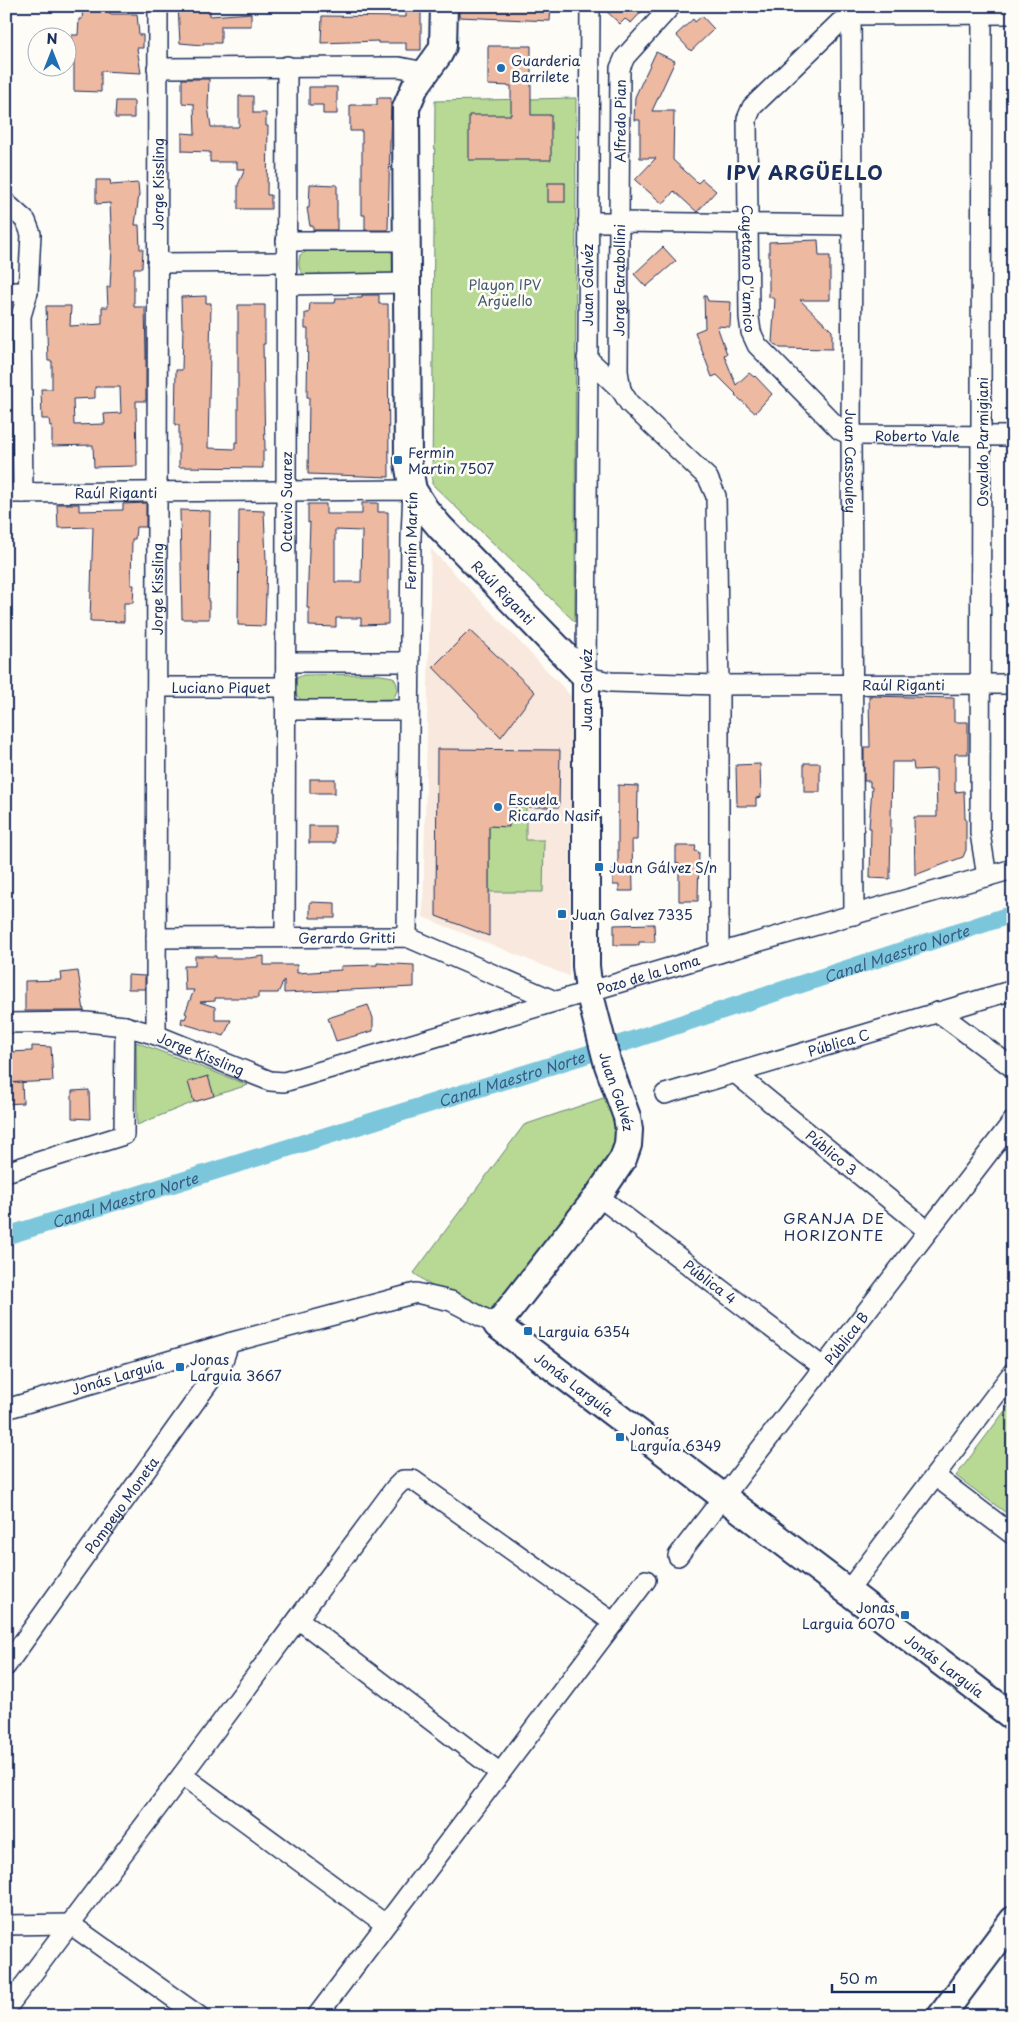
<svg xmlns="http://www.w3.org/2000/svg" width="1019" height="2022" font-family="'Playpen Sans',sans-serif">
<rect width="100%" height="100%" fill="#fdfcf7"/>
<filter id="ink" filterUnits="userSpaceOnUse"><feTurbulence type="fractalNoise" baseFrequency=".02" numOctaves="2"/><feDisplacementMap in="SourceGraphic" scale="10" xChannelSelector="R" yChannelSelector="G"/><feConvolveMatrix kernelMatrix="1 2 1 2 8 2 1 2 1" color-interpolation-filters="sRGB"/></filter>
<g filter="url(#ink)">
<!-- built -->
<path fill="#f8e8dd" d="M431,549L572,697L569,976L423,917Z"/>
<!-- green -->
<g fill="#b7d993" stroke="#698478">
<path d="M576,98L575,622L432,484L435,101Z"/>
<path d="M379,250L398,253V276L307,277C298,271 298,266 300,255L307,251Z"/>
<path d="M375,674L393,677C399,685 398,691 393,699L303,701C293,694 293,690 295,679L303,675Z"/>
<path d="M509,807H526V840H544L543,892H489V826H509Z"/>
<path d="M136,1042L248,1085L194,1102L137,1125Z"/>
<path d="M612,1095L617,1128L607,1167L531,1259L492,1311L433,1287L414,1273L524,1125Z"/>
<path d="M1013,1400V1518L956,1476Z"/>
</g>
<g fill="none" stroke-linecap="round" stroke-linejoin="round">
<!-- canal -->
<path stroke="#7bc6db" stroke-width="18" id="s1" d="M6,1236L614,1046L1013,914"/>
</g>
<!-- building -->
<g fill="#eeb9a1" stroke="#1b2f5e" fill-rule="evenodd">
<path d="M83,6H110V14H137L139,35H143V48H137L141,73L101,71V92L74,91V61L68,60V45L71,46L72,35H78L79,19H82Z"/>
<path d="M178,6H210V16L251,13V26H221V43H203V45L180,43Z"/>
<path d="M459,6H551L550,21L459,17Z"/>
<path d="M601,6H647L631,23L625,19L620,24Z"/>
<path d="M406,7H421V50H406V43H378V41L321,43L322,16L406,17Z"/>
<path d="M702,16L714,29L691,51L676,35L693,19L695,22Z"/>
<path d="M488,46H531V115H551V160H469V115H511V86L488,85Z"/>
<path d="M656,52L675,61L652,111H674L673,160L698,183L702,179L716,191L697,212L674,191L663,204L635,180L656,158H640V120H634L635,97Z"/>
<path d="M182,79H209L208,106L211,127H238L239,126V96H253V113H266V126H268L267,195H271V209H238V185L245,169H237V162H210V152L182,151V133L195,134L194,104L182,103Z"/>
<path d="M309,87H337V114H323V105H309Z"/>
<path d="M377,98H391L388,230H365V215H362V131H350V105H377Z"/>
<path d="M116,101H134V118H115Z"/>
<path d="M96,180H110L111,185L138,183L139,194L135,225H139L140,249H143L142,268H134V307H145L146,354V401H136L137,466L94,467L93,445L52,446V426H50L49,419H42L41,389H52V361H48L46,306H71L70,326L102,324V307H108L107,287H110L112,249L110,203L96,204ZM95,387H120L121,413L104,414L105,424L74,425L73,399L95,398Z"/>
<rect x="548" y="183" width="17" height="19"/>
<path d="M310,184L337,185V230H313V226H310L307,208H309Z"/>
<path d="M818,240L819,256H830V300H800L832,331V349L780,348L772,342L775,299L769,297V242Z"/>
<path d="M663,247L676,261L646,287L634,274Z"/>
<path d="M362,295H379V304H388L389,477L308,474L309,397H307L308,329H305V313H309L310,303H335L336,298H362Z"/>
<path d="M206,296V303H211L208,448L235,449V442H238V305H265V344H263L265,451H263V468L179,467V425H175L176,370H182L183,328H182L181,297Z"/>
<path d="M704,296H706L708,301L731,302L730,327L717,326L727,354L724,355L736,385L749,373L754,377L755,376L772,394L755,413L735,395L736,394L717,375L712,377L695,332L705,328Z"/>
<path d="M146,503V527H136L135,539H132L131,585H134L133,603H124V622L90,621L93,527L58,528L57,504H79V511L123,510V504Z"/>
<path d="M362,503H378V512H388V624L361,625V618H336V627L309,626V608H307L310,522L308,523V504H326V514H362ZM335,530L362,531L361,582H335Z"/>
<path d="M180,510L210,511L208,601H209V619H182Z"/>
<path d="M239,510L264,511L266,560H267L265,626L238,625Z"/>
<path d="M470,630L535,692L501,737L433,667Z"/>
<path d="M869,696L954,698V722H968V754H955V792L964,791L965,819H966V850L963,857L915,875L914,817H937L936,769L914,770L913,762H892L890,879L870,878L871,828H869L872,787H870V781H864V747H870Z"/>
<path d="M437,749L560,750L559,807H509V827L489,826V936L436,916Z"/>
<rect x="804" y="763" width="16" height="29"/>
<path d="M760,764L761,797L756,798V806H737L736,765Z"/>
<rect x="310" y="779" width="25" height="14"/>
<path d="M618,785L638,786L637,840H632L633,891H619V885H613V869H618Z"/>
<rect x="309" y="826" width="26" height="17"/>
<path d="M676,846H696L695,851L699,852L698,901H679V864L676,863Z"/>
<path d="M310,902L335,903V918H310Z"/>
<path d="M654,924L655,942H639V945H614V925Z"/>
<path d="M195,956H216V958H249L264,956V965H297V973L341,970V966L377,965V963L414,965V987L284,993V980L278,993H258V998H215V1001L200,1002L215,1007V1020H231L224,1036L181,1023L182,1018L185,1019L187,1014L185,1013L194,990H185L184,966H195Z"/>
<path d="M78,971L84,1011H25V981L62,980L61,973Z"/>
<path d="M128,975L145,976V989H128Z"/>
<path d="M368,1005L373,1018V1031L336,1041L328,1018Z"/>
<path d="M32,1046L51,1047L53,1081L11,1083L9,1052L32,1051Z"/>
<path d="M208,1076L214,1096L194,1102L188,1082Z"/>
<path d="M22,1082L23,1103L6,1104V1083Z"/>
<path d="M89,1090L90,1119L72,1118V1091Z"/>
</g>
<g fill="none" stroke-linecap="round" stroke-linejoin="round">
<!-- street casing -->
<g stroke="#1b2f5e" stroke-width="22">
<g id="street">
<path id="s2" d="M590,6L586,677L611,682L719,685L1013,684"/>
<path id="s3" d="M851,6L852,225L851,435L854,915"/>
<path d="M982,6L980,833L987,877"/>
<path id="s4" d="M1013,14L851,15L839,23L752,107L747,119L749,317L751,332L757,345L840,430L851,435L1013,436"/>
<path d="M157,68L399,67L425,72"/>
<path d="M6,203L26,221L31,234L28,292"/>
<path id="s5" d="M588,222H619L620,68L625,57L671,6"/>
<path d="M286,241H407"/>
<path d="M157,263L286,262"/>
<path d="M287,285L408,283"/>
<path d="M6,292H28L21,316L23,493"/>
<path d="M587,358L621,390L629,403L708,478L716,496L719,685V953"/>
<path id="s6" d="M621,390L618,371L619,222L852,225"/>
<path id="s7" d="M6,493L413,490L411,537L407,937"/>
<path d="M286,662H409"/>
<path id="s8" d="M157,687H285"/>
<path d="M286,710H409"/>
<path id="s9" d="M285,937L287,66"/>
<path id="s10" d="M156,938L407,937L555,1001"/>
<path d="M938,1012L1013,1068"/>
<path id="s11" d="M6,1023L86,1022L125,1026L156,1035L270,1081L284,1082L719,953L1013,869"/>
<path id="s12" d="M156,1035L158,6"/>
<path id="s13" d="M735,1073L928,1231"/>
<path id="s14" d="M665,1094L1013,990"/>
<path d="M6,1172L124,1135L125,1026"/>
<path id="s15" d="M598,1196L823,1367"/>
<path id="s16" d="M6,1409L229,1343L416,1293L451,1301L497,1325"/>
<path d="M935,1476L1013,1535"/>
<path id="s17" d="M678,1556L1013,1121"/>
<path d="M848,1591L1013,1372"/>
<path d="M298,1619L500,1773"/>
<path id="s18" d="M6,1666L222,1364L229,1343"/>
<path d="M182,1775L385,1924"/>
<path d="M6,1925L70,1924L199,2016"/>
<path d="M6,2009L182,1775L395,1488L403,1480H413L614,1623"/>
<path d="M317,2016L646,1580"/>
</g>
</g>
<!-- secondary casing -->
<g stroke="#1b2f5e" stroke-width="30">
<g id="secondary">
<path id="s19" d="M444,6L443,46L439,54L415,87L406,108L408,463L413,490L425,509L440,527L586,677V966L589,991L608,1065L627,1117L629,1130L628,1145L623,1159L598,1196L497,1325L1013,1717"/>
<path d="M941,2016L1013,1920"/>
</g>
</g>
<!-- street -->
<use href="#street" stroke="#fdfcf7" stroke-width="19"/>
<!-- secondary -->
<use href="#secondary" stroke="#fdfcf7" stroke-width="26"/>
</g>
</g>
<!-- markers -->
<g fill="#1f6fb2" stroke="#fdfcf7" stroke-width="2">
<circle cx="501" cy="68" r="5"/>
<rect x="393" y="455" width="10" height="10" rx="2.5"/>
<circle cx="498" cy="807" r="5"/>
<rect x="594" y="862" width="10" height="10" rx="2.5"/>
<rect x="557" y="909" width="10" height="10" rx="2.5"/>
<rect x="523" y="1326" width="10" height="10" rx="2.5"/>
<rect x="175" y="1362" width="10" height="10" rx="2.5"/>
<rect x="615" y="1432" width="10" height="10" rx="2.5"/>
<rect x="900" y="1610" width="10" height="10" rx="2.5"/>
</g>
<g text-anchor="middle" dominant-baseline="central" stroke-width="5" stroke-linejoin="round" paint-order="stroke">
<!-- poi labels -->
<g font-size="14" fill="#1b2f5e" stroke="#fdfcf7" text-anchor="start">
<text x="511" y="60">Guarderia<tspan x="511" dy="16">Barrilete</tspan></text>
<text x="408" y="452">Fermin<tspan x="408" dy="16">Martin 7507</tspan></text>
<text x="508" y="799">Escuela<tspan x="508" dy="16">Ricardo Nasif</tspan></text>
<text x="609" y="867">Juan Gálvez S/n</text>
<text x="572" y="914">Juan Galvez 7335</text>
<text x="538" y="1331">Larguia 6354</text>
<text x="190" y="1359">Jonas<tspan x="190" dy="16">Larguia 3667</tspan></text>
<text x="630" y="1429">Jonas<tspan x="630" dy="16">Larguía 6349</tspan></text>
<text x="895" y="1607" text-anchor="end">Jonas<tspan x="895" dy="16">Larguia 6070</tspan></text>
</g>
<!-- street labels -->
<g font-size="14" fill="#1b2f5e" stroke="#fdfcf7">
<text stroke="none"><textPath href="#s5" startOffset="132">Alfredo Pian</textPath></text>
<text stroke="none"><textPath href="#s12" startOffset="851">Jorge Kissling</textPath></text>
<text stroke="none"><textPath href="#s4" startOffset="460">Cayetano D''amico</textPath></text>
<text stroke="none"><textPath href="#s6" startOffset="110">Jorge Farabollini</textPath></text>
<text transform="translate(587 285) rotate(-90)">Juan Galvéz</text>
<text stroke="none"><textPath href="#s4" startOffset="735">Roberto Vale</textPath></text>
<text transform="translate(982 442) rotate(-90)">Osvaldo Parmigiani</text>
<text stroke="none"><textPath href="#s3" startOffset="455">Juan Cassouley</textPath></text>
<text stroke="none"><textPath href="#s7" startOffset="110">Raúl Riganti</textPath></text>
<text stroke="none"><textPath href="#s9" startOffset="435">Octavio Suarez</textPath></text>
<text transform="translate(411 541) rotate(-89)">Fermín Martín</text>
<text stroke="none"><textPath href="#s12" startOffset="446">Jorge Kissling</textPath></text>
<text stroke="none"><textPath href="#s19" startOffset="632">Raúl Riganti</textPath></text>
<text stroke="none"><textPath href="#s2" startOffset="989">Raúl Riganti</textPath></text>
<text stroke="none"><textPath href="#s8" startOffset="64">Luciano Piquet</textPath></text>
<text transform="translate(586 690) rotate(-90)">Juan Galvéz</text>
<text stroke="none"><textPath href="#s10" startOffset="191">Gerardo Gritti</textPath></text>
<text stroke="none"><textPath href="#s11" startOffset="668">Pozo de la Loma</textPath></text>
<text stroke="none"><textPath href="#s14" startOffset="181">Pública C</textPath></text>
<text stroke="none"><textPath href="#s11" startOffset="200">Jorge Kissling</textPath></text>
<text stroke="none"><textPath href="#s19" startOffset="1169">Juan Galvéz</textPath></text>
<text stroke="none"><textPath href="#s13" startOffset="125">Público 3</textPath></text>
<text stroke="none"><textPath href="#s15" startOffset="141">Pública 4</textPath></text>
<text stroke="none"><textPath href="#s17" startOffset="275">Pública B</textPath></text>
<text stroke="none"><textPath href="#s16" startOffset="116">Jonás Larguía</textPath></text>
<text stroke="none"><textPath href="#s19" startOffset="1545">Jonás Larguía</textPath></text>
<text stroke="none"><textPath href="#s18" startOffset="198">Pompeyo Moneta</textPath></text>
<text stroke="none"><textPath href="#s19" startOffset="2010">Jonás Larguía</textPath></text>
</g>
<!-- park labels -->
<g font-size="14" fill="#425a6b" stroke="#fdfcf7">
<text x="505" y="284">Playon IPV<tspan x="505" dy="16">Argüello</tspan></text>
</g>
<!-- water labels -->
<g font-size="15" font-style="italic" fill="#385c84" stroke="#fdfcf7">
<text stroke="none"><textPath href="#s1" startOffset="934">Canal Maestro Norte</textPath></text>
<text stroke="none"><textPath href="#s1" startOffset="529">Canal Maestro Norte</textPath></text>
<text stroke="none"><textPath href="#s1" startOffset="124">Canal Maestro Norte</textPath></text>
</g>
<!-- neighbourhood labels -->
<g font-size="15" letter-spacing="1" fill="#1b2f5e" stroke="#fdfcf7">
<text x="834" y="1217">GRANJA DE<tspan x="834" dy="17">HORIZONTE</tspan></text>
</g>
<!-- district labels -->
<g font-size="19" font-weight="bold" letter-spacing="1" fill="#1b2f5e" stroke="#fdfcf7">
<text x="805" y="172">IPV ARGÜELLO</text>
</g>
</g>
<!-- margin -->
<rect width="1019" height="2022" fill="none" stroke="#fdfcf7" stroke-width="25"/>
<rect x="12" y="12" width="994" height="1997" fill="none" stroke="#1b2f5e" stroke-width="2" filter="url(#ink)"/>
<!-- north arrow -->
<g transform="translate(52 52)"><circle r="24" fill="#fdfcf7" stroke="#a3aaba"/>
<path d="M0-4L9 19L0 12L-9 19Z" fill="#1f6fb2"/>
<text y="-8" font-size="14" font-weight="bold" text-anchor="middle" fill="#1b2f5e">N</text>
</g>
<!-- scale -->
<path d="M832 1984v8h122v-8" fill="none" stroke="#1b2f5e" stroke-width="2.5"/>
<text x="839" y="1984" font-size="15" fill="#1b2f5e" stroke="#fdfcf7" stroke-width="4" paint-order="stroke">50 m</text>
</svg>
